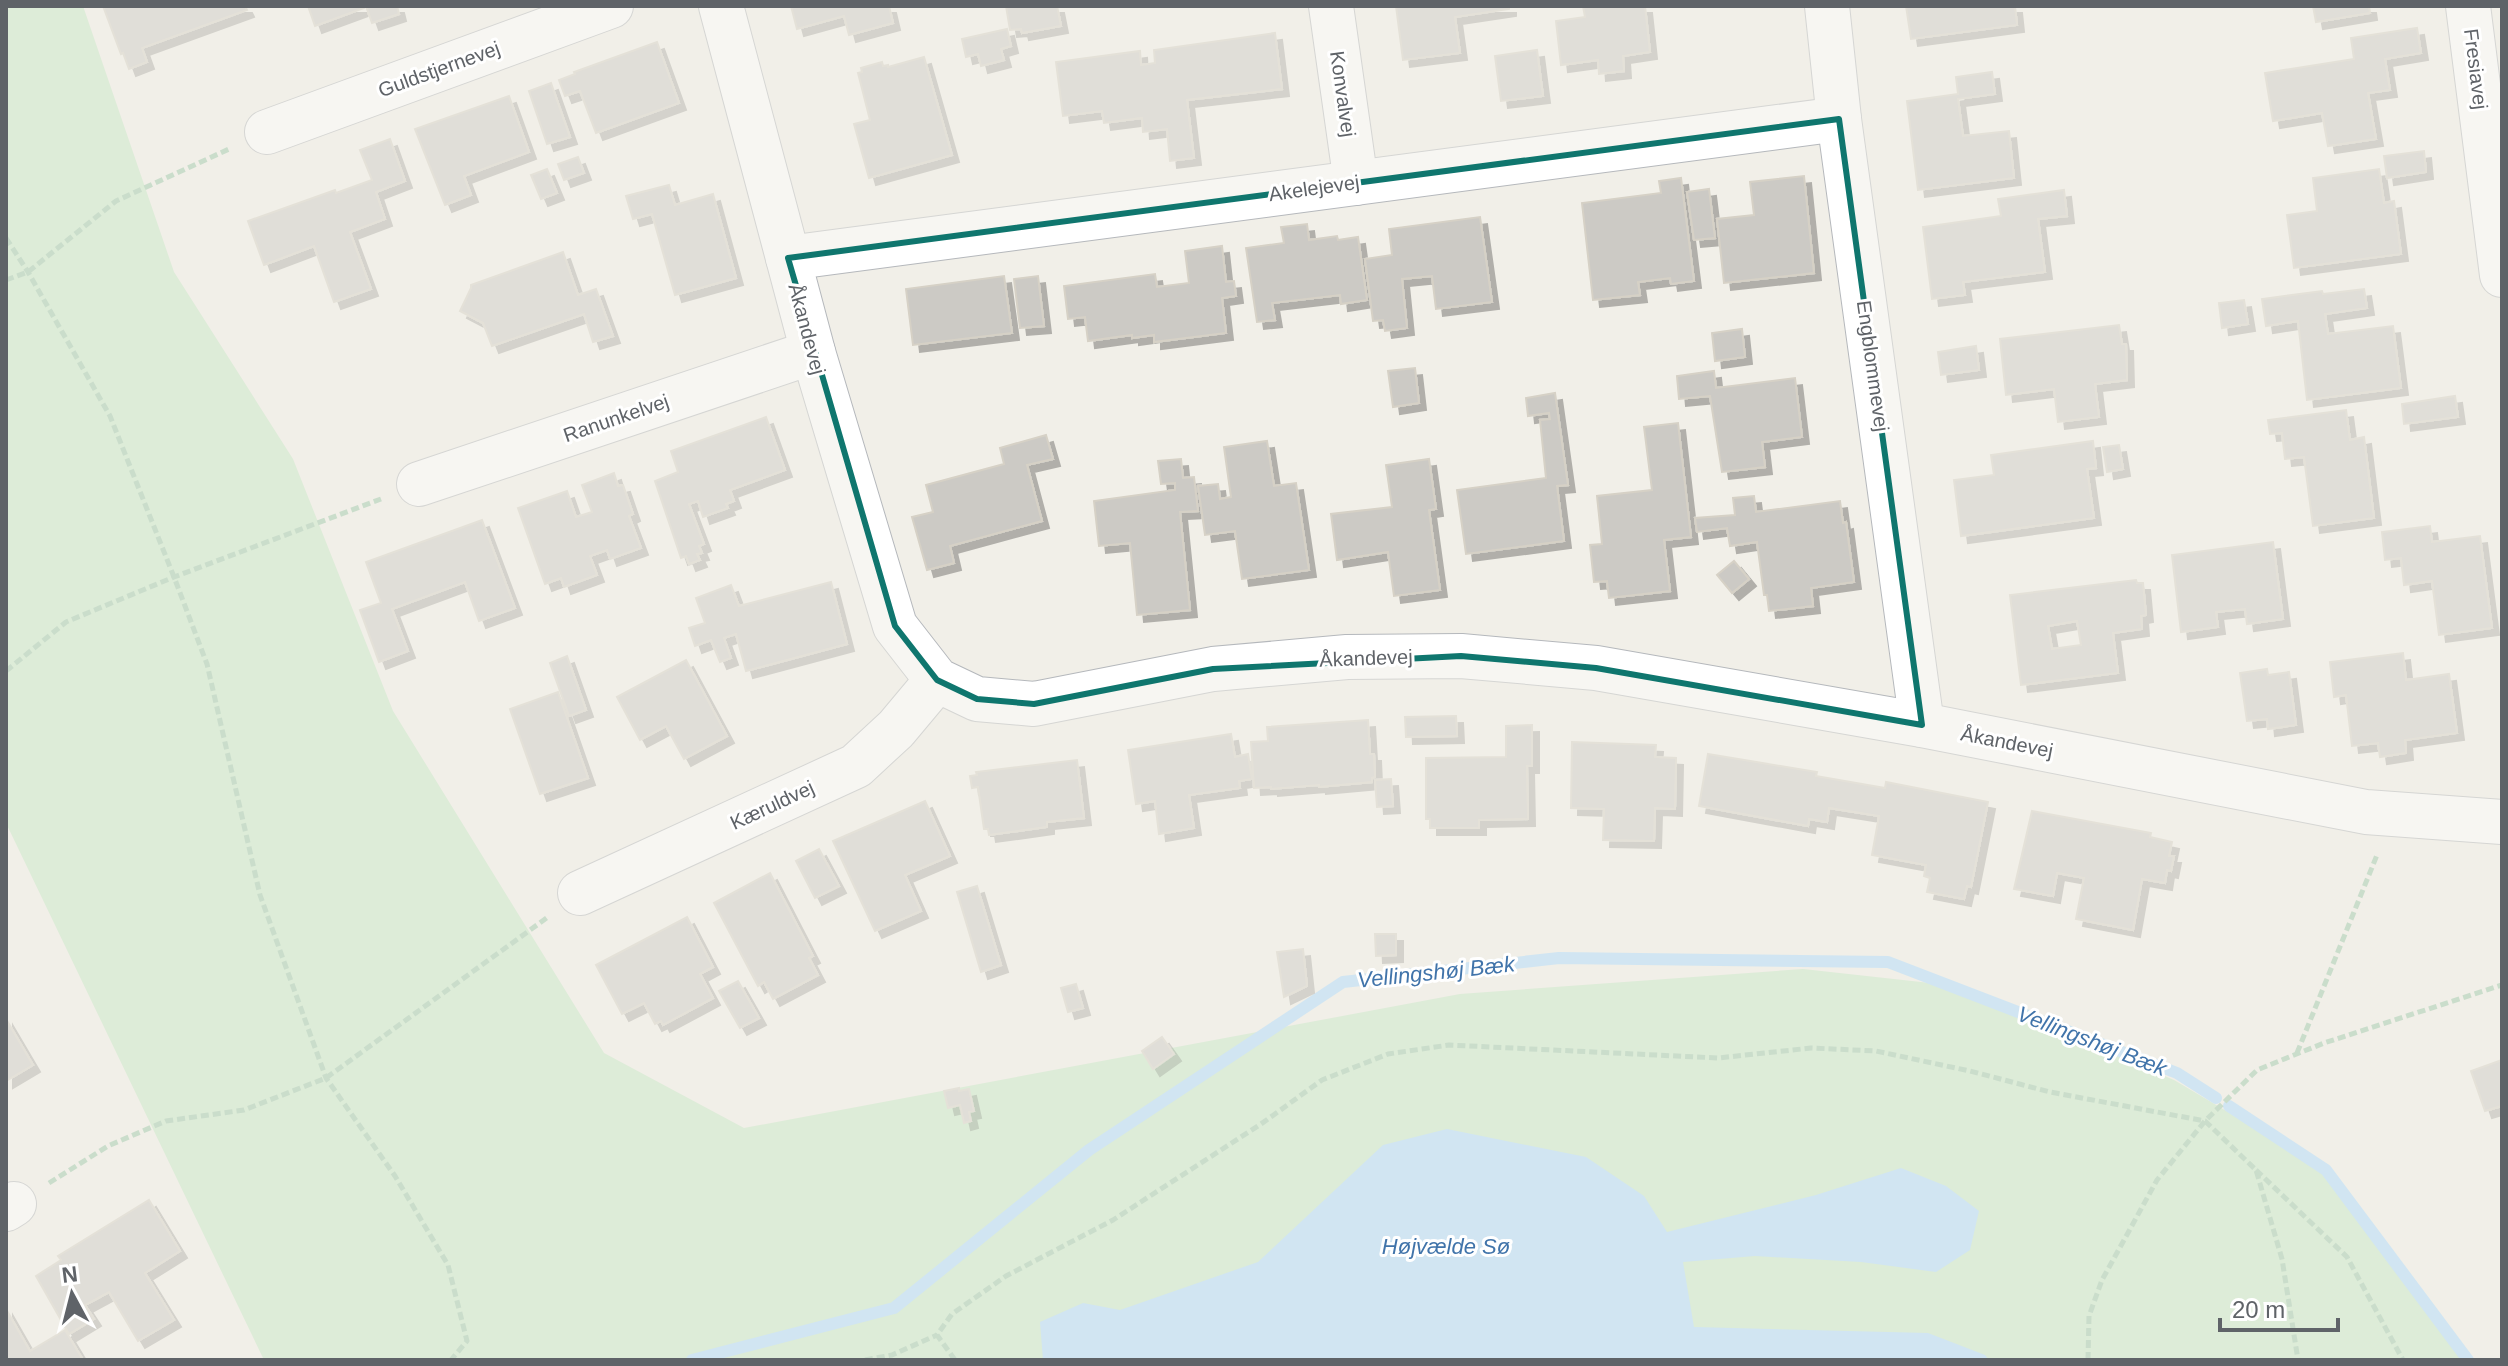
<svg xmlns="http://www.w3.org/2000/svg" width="2508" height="1366" font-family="Arial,sans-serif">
<defs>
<filter id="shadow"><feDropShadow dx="7" dy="7" stdDeviation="0" flood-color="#0004"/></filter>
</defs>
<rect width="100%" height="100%" fill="#f1efe8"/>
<!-- green -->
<path fill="#c5e8c5" d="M6,6H83L174,272L293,459L393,711L604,1053L744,1128L1460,994L1803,969L1948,985L2174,1080L2326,1170L2468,1360H264L6,823Z"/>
<!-- water -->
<path fill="#aadaff" d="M1447,1129L1586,1157L1644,1196L1667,1232L1816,1195L1901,1168L1946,1186L1979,1211L1970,1250L1936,1272L1861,1262L1755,1256L1683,1262L1694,1327L1928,1333L1985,1355L1989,1360H1043L1040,1322L1083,1303L1120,1310L1258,1262L1383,1145Z"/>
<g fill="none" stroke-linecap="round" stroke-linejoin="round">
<!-- stream -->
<g stroke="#aadaff" stroke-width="12">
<path d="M2229,1106L2326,1170L2468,1360"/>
<path d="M692,1360L894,1308L1089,1150L1343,982L1559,958L1888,962L2177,1073L2216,1098"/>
</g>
</g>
<!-- building -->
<g fill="#cccac5" stroke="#d6d1c6" stroke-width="2" fill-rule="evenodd" filter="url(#shadow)">
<path d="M103,6H245L247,10L142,48L147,62L129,69L123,53L121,54Z"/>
<path d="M308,6H363L364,8L315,26Z"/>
<path d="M366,6H397L399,14L372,23Z"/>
<path d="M791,6H889L893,23L849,35L844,16L797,29Z"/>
<path d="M1006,6H1057L1061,26L1022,33L1021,29L1010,30Z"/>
<path d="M1396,6H1509V9L1455,17L1460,53L1403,60Z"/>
<path d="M1583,6H1645L1650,52L1623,56L1624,71L1599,74L1598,60L1561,65L1556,21L1585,17Z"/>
<path d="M1906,6H2015L2017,25L1911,39Z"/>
<path d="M2313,6H2369L2370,13L2316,22Z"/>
<path d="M2417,28L2421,53L2385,59L2390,90L2368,93L2376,139L2328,146L2322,113L2273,121L2265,73L2354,59L2351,38Z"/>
<path d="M1007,29L1011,46L1001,49L1004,60L981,66L978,54L966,57L962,39Z"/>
<path d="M1275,33L1282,89L1187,100L1194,158L1170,161L1167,129L1143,132L1142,118L1104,123L1102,111L1063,116L1056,62L1140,51L1141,65L1155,63L1154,50Z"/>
<path d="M657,42L679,103L596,133L580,91L565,96L559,80L575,74L574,72Z"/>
<path d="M1537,50L1543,96L1501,101L1495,56Z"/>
<path d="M924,57L952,155L869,178L854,124L870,120L858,73L862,72L861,68L882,62L883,66L888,65V67Z"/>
<path d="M1992,72L1995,94L1958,99L1963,136L2009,131L2014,178L1918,190L1907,101L1958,94L1956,77Z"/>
<path d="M551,83L570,137L547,144L529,91Z"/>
<path d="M509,96L529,152L464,176L471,195L445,205L415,129Z"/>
<path d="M390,139L405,181L376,192L385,219L350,232L371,289L334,302L314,246L264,265L248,221L335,190L336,193L372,180L360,150Z"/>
<path d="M2424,151L2426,172L2387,178L2384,156Z"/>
<path d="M578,157L584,173L564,180L558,164Z"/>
<path d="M547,169L557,193L541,199L531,175Z"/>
<path d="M2379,169L2384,203L2394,201L2401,254L2294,268L2287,215L2317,211L2313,178Z"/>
<path d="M1804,176L1814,273L1724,283L1717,219L1754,215L1750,182Z"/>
<path d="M1681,178L1694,281L1671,284L1670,278L1638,282L1640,295L1593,300L1582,203L1661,193L1659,181Z"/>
<path d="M669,185L675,205L713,194L736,278L675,295L652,214L633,219L626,196Z"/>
<path d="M1709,189L1715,238L1694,240L1687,192Z"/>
<path d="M2064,190L2067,216L2038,219L2045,272L1963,282L1965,295L1932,299L1923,227L2001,216L1998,199Z"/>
<path d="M1480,217L1492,302L1436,309L1432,276L1402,279L1407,328L1385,331L1383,320L1373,321L1365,259L1392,255L1389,229Z"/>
<path d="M1307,224L1309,240L1337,236L1338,240L1358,237L1367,300L1341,304L1340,295L1272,303L1275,320L1257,322L1246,248L1284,243L1281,227Z"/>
<path d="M1222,246L1226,282L1234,281L1236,296L1222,298L1226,333L1154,342V335L1132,338V335L1088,341L1085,317L1068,319L1064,286L1155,274L1157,287L1189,283L1185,251Z"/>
<path d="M563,252L578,295L596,289L613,336L593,342L584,314L492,346L483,323L460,311L471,288V285Z"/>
<path d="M1004,276L1012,333L913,345L906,289Z"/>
<path d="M1038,276L1044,326L1020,328L1014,279Z"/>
<path d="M2364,289L2367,308L2325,314L2328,334L2393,326L2401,388L2307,400L2298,321L2266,326L2262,299L2322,291L2323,294Z"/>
<path d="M2244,300L2248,324L2222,328L2219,303Z"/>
<path d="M2119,325L2122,344H2126L2127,380L2095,384L2099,417L2058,422L2054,389L2006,395L2000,339Z"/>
<path d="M1742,329L1745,357L1715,361L1712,333Z"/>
<path d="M1976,346L1979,370L1941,375L1938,352Z"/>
<path d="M1415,368L1419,403L1393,407L1388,371Z"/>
<path d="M1714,371L1716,388L1795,378L1802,437L1762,442L1765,467L1722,472L1710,396L1679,399L1677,376Z"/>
<path d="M1555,393L1568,485L1557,486L1564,541L1466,554L1457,490L1546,478L1540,420L1550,419L1549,413L1528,416L1526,398Z"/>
<path d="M2455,396L2458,417L2404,424L2402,404Z"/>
<path d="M2346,410L2350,440L2364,437L2374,518L2313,526L2304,457L2285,459L2282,433L2270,434L2268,420Z"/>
<path d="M766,417L785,470L730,490L734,501L726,504L728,508L703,517L698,501L689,504L704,544L699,546L702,553L697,554L700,560L689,564L686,556L681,558L655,481L678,472L671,451Z"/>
<path d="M1678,423L1691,537L1664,540L1670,591L1609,598L1607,581L1594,582L1590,545L1602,544L1597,496L1652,490L1644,427Z"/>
<path d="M1046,435L1053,459L1027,465L1042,521L950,546L954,563L927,570L912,517L933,512L926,485L1004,464L1000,448Z"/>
<path d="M1267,441L1274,486L1296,483L1309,570L1242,579L1235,531L1205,535L1198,486L1218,484L1220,499L1231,497L1224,447Z"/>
<path d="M2093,441L2096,468L2087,469L2094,518L1961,536L1954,480L1994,475L1991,455Z"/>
<path d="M2119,445L2123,469L2107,472L2103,447Z"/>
<path d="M1181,459L1183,478L1194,477L1198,511L1180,512L1190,610L1137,615L1130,543L1099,546L1094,501L1175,490V483L1161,484L1158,461Z"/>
<path d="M1429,459L1436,509L1429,510L1440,590L1394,596L1388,552L1337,560L1331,514L1392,507L1386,465Z"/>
<path d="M614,473L618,486L623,485L633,514L629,516L641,548L610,559L607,550L590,556L597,575L564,587L561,578L545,584L518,508L567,491L576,517L592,512L582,485Z"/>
<path d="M1754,496L1756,512L1840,501L1843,523L1846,522L1854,582L1811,588L1813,606L1769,611L1767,595H1764L1757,542L1730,546L1727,528L1697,532L1695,518L1735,515L1733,498Z"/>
<path d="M482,520L515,608L479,621L465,582L392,609L408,651L379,662L360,610L381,603L366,562Z"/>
<path d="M2430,526L2432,542L2480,536L2492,628L2439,635L2432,581L2404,585L2401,558L2385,560L2382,532Z"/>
<path d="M2273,542L2283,619L2247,624L2245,609L2216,612L2218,627L2181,632L2172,555Z"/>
<path d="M1734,561L1749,579L1732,593L1717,575Z"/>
<path d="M2136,580L2137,583H2143L2146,615L2141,616L2142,629L2113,633L2118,673L2021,685L2010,595ZM2077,621L2081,645L2052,649L2048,626Z"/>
<path d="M831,582L847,644L746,671L736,634L724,638L731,658L720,662L711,640L695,646L689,628L705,623L696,598L731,585L739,606Z"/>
<path d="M2403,653L2406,680L2449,674L2457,733L2405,740L2406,753L2380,757L2378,743L2352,746L2346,695L2334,697L2330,662Z"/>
<path d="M567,656L586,710L569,716L550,663Z"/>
<path d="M686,660L727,736L684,759L666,726L640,740L617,697Z"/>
<path d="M2267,669L2268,675L2289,672L2296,725L2268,729L2267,719L2247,721L2240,673Z"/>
<path d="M558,692L588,778L540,794L510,709Z"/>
<path d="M1456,716L1457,736L1406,737L1405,717Z"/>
<path d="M1368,720L1370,754H1374L1375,777L1372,778V782L1319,787V785L1271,789V787L1254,788L1251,742L1268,741L1267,727Z"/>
<path d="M1532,725V766H1527L1528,819L1479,820V828H1430V819H1426V758L1506,757V726Z"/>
<path d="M1231,734L1235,757L1248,754L1252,779L1239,781L1240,788L1189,795L1194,828L1159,834L1155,801L1136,804L1128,750Z"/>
<path d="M1572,742L1656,745L1655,757L1676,758L1675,809L1655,808L1654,841L1603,840L1604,809L1571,808Z"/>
<path d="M1708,754L1817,772L1816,776L1885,788L1886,782L1988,802L1971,887L1967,886L1964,899L1927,892L1930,878L1924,876L1926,865L1872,855L1879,816L1829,808L1827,822L1809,819L1808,826L1699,806Z"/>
<path d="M1077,760L1084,818L1047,822V827L989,835L988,829H984L978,787L972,788L970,776L977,775L976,772Z"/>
<path d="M1391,779L1393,806L1377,807L1375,780Z"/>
<path d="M925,801L950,856L905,875L921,911L875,931L833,841Z"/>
<path d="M2032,811L2151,833L2150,837L2172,842L2169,856H2174L2171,871L2167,870L2165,883L2142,879L2133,930L2076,919L2084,878L2057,873L2053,896L2014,889Z"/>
<path d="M819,849L839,886L815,898L796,861Z"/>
<path d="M770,873L813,956L809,958L818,975L773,999L764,982L758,986L714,903Z"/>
<path d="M977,886L1001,965L981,972L957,892Z"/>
<path d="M687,917L713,967L700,974L713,998L663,1025L661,1021L655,1024L644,1003L622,1014L596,965Z"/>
<path d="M1375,934H1396V955L1376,956Z"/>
<path d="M1303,949L1307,986L1284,997L1277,952Z"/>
<path d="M738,981L759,1018L740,1028L719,991Z"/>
<path d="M1076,984L1083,1008L1068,1012L1061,988Z"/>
<path d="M6,1019L33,1065L6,1081Z"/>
<path d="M1162,1037L1174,1054L1153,1069L1142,1051Z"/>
<path d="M2502,1060V1106L2485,1111L2471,1071Z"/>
<path d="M959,1088V1091L969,1089L974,1111L969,1112L971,1121L964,1123L960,1105L948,1108L944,1091Z"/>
<path d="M149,1200L180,1251L145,1273L174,1320L138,1341L109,1292L85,1305L94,1319L69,1334L36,1276L61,1260L58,1256Z"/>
<path d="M6,1309L30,1351L65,1330L83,1360H6Z"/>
</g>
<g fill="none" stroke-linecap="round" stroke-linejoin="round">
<!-- street casing -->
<g stroke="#b5b8bc" stroke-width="46">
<g id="street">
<path d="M721,6L813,352L895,626L937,680L977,699L1034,704L1213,669L1347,657L1461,656L1596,668L1922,725L2366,812L2502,822"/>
<path d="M1331,6L1356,183"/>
<path d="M1827,6L1839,119L1922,725"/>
<path d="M2468,6L2502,275"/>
<path d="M267,132L611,6"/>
<path d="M788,258L1839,119"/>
<path d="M419,484L813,352"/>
<path d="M580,893L856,766L896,729L937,680"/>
<path d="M6,1209L14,1204"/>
</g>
</g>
<!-- path -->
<g stroke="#9cc7a9" stroke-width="5" stroke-dasharray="8 4" stroke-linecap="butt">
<path d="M6,238L28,272L110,416L174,577L207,664L260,895L326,1078L395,1176L448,1265L467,1341L451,1360"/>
<path d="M6,280L28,272L116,201L229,149"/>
<path d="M6,671L66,622L174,577L381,499"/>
<path d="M2297,1053L2377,855"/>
<path d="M2256,1170L2347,1257L2403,1360"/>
<path d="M49,1183L108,1146L166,1121L244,1110L326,1078L548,917"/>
<path d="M865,1360L892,1355L937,1335"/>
<path d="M955,1360L937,1335L952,1314L1006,1276L1113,1220L1261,1124L1322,1080L1388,1054L1449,1045L1718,1058L1811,1048L1876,1051L1970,1071L2050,1092L2205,1121L2256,1170L2282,1259L2298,1360"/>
<path d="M2088,1360L2089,1316L2102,1280L2157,1180L2205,1121L2257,1070L2324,1043L2502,985"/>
</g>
<!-- street -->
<use href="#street" stroke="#fff" stroke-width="44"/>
</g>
<!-- marked area -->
<path d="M0 0H2508V1366H0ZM1839,119L1922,725L1596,668L1461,656L1213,669L1034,704L977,699L937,680L895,626L788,258Z" fill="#f1efe8" fill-opacity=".55" fill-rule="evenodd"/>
<path fill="none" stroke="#0f766e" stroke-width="6" stroke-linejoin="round" d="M1839,119L1922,725L1596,668L1461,656L1213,669L1034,704L977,699L937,680L895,626L788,258Z"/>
<g text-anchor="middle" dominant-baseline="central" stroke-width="6" stroke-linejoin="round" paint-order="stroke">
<!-- street labels -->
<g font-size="20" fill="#5f6368" stroke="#fff">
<text transform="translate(439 69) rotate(-20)">Guldstjernevej</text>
<text transform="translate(2476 69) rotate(83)">Fresiavej</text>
<text transform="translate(1343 94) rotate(82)">Konvalvej</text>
<text transform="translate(1314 188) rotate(-8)">Akelejevej</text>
<text transform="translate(807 329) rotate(75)">Åkandevej</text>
<text transform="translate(1873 366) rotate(82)">Engblommevej</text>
<text transform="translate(616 418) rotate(-19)">Ranunkelvej</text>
<text transform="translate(1366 658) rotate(-2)">Åkandevej</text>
<text transform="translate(2007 742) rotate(11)">Åkandevej</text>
<text transform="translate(772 805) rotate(-25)">Kæruldvej</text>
</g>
<!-- water labels -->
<g font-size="22" font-style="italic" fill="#4174aa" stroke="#fff">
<text transform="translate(1436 972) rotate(-6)">Vellingshøj Bæk</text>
<text transform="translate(2092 1041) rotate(21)">Vellingshøj Bæk</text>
<text x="1446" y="1246">Højvælde Sø</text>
</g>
</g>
<!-- border -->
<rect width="2508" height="1366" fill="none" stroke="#5f6368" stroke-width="16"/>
<!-- north arrow -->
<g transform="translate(72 1294) rotate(353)" stroke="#ffffff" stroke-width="6" paint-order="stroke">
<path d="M0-6L14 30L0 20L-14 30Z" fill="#5f6368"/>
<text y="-12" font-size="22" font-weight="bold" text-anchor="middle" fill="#5f6368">N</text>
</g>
<!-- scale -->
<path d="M2220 1318v12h118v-12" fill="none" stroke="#5f6368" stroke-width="4"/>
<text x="2232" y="1318" font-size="24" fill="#5f6368" stroke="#ffffff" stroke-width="6" paint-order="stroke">20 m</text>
</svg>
